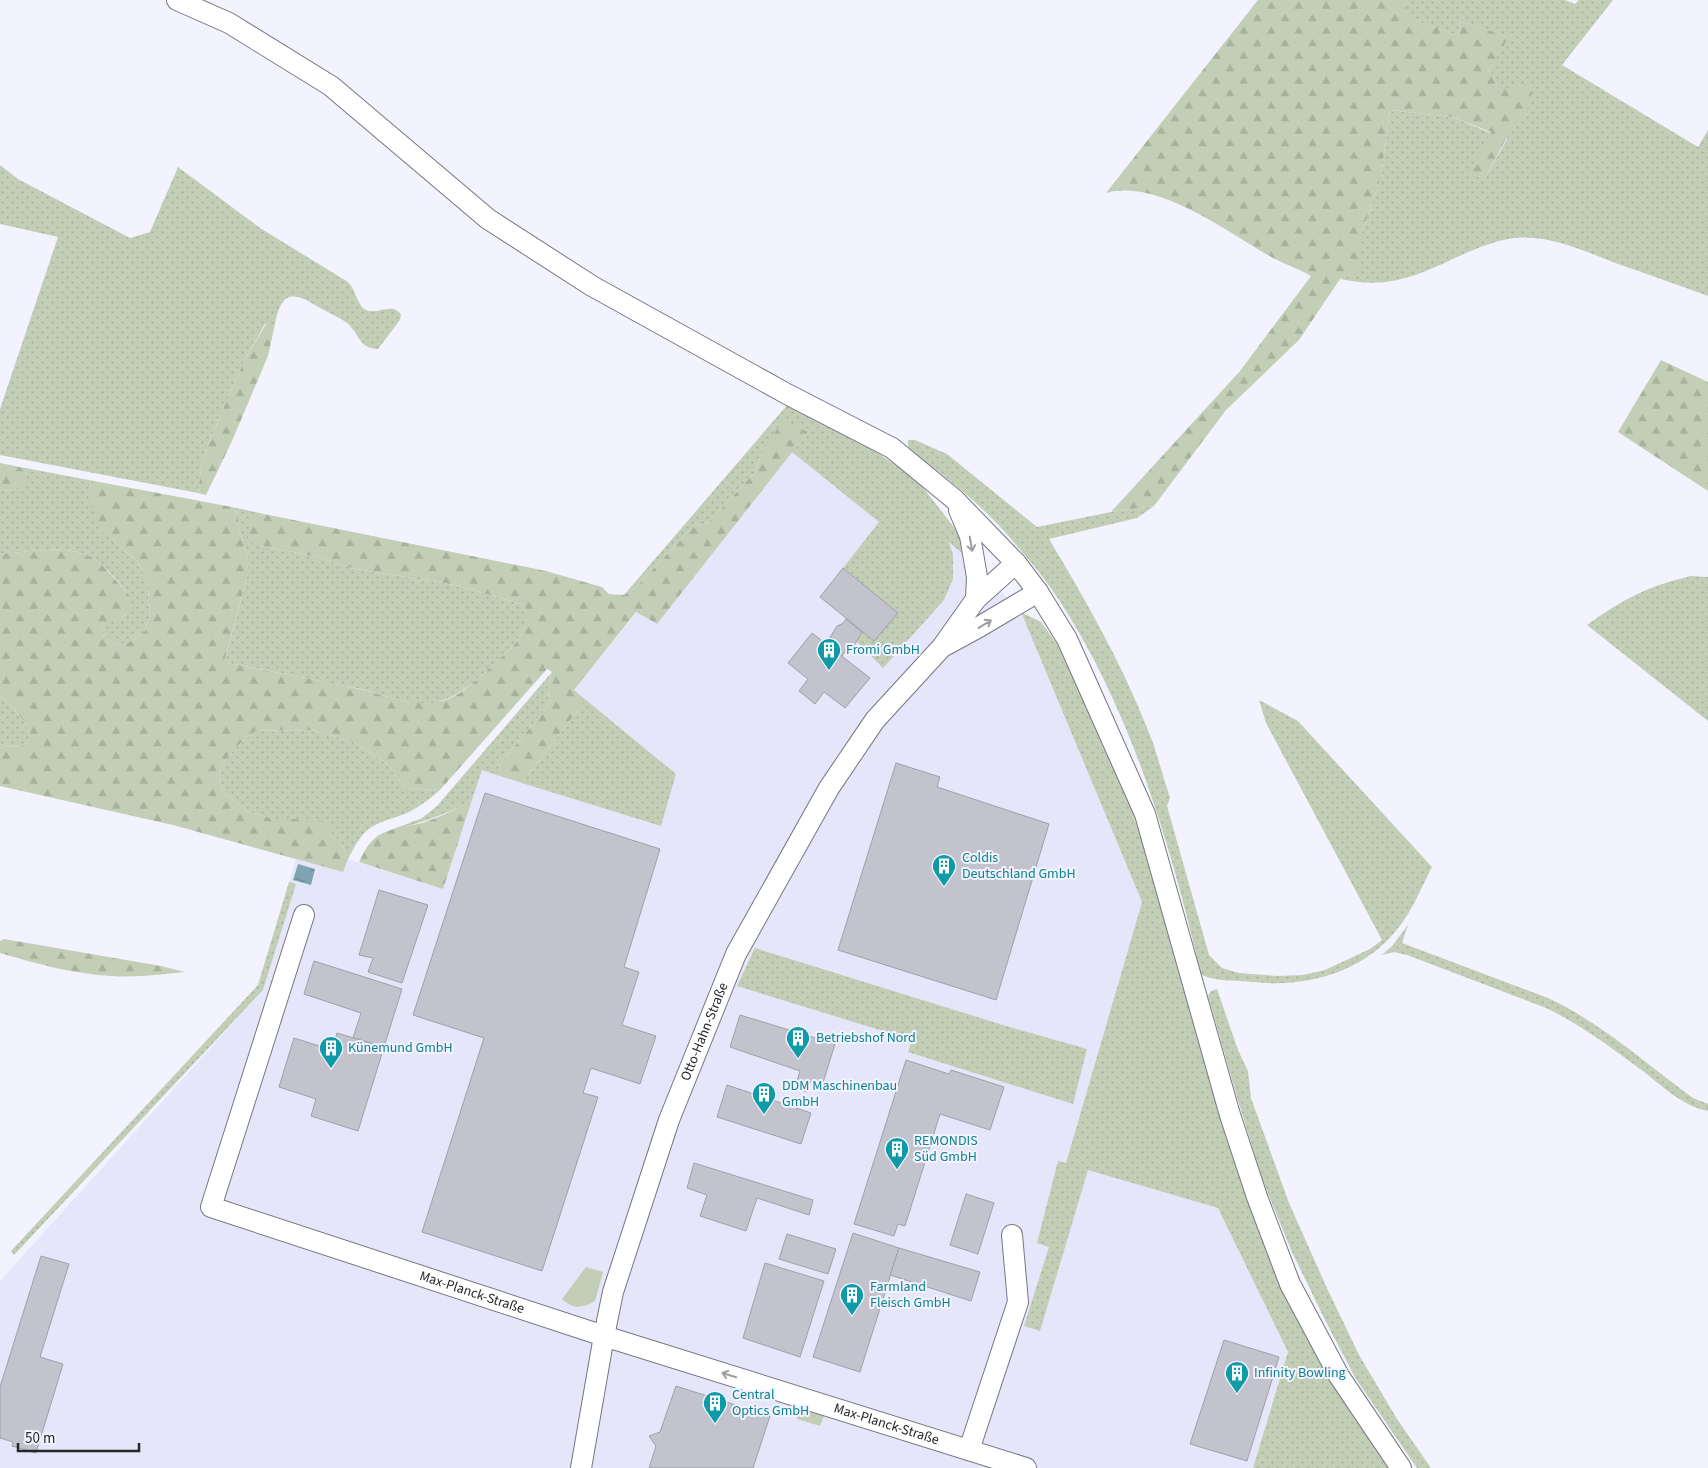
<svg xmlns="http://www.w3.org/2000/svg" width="1708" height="1468" font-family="'Source Sans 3',sans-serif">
<defs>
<pattern id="grass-dots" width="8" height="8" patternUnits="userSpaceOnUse" patternTransform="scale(1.25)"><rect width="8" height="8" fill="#c2cfb6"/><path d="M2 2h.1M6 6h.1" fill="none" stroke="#a7b29d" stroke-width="1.8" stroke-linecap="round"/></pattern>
<pattern id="forest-firs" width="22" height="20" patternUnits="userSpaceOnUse" patternTransform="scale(1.25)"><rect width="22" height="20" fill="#c2cfb6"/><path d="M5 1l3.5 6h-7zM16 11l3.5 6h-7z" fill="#a7b29d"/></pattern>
<pattern id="water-ripples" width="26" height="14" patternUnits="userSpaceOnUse" patternTransform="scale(1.25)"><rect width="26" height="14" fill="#7ea4b1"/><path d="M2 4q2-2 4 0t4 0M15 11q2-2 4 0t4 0" fill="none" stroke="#678690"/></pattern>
</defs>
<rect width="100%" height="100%" fill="#f2f3fe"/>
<!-- built -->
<path fill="#e5e6f9" d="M808,432L898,494L972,562L1021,612L1142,902L1066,1163L1219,1208L1288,1352L1253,1468H0V1281L263,990L295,884L289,882L296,859L343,872L348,859L443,889L482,770L676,774L574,690L637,612L656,624Z"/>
<!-- grass -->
<g fill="url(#grass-dots)">
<path d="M1407,0H1565L1575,4L1579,0H1613L1562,65L1698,147L1708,130V296C1678,285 1648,274 1618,264C1584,251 1545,232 1508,239C1466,247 1429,277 1386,282C1370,284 1356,282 1340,279L1361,272V235L1381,177L1390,110L1452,117L1491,133L1469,174L1485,178L1507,139L1499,90L1489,70L1508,37L1460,21L1458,36L1403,16Z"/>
<path d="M0,165L18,179L130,238L150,232L178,167L260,228L348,282C355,289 357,303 364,309C376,317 390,301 401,314L400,320L378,349C358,348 360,334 347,323C339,317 329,313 320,308C294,292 282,289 275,324H265L244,361L209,442L201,467L198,493L0,455V409L58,237L0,224Z"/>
<path d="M788,404L857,438L918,481L967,544L972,562L949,542L953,555V579L944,600L883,668L857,642L858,636L862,632L874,641L898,613L843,568L879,522L792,452L808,432L764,449L754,473L709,522L693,527L637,586L624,595Z"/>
<path d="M908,440H915L947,454L1037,527L1111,512L1154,506L1137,518L1049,539C1088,604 1126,671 1153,743C1159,761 1164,780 1170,798L1167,806L1209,955L1222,968L1239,973L1277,976L1303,975L1325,970L1370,949L1382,940L1266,723L1259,700L1298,721L1432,867C1422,886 1412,911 1399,927C1365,972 1307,988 1253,982C1237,980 1213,982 1201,974C1171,847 1133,715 1061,603C1045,578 1025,555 1005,532C985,510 961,489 938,471C930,465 920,460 913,453C909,450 907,445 908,440Z"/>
<path d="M20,467L94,481L88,490L102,531L138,562L147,579L150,614L145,631L125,645L114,643L103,634L102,628L108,623L126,615L127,592C116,580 105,565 91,557C68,544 26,552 0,554V491L13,490L27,474Z"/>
<path d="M232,507L264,514L255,518L260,546L308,555L356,569L455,585L521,604L528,612C526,635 511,649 494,664C477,679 463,694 441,701C416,710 381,693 356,688C313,680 271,671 228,663L225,660L248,574V559L239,528L238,514Z"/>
<path d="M1691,576L1708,577V721L1587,625C1623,599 1648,586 1691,576Z"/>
<path d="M1021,612L1041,622L1057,644L1092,717L1130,805L1156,883L1230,1150L1266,1247L1390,1468H1253L1288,1352L1218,1208L1088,1170L1040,1331L1024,1326L1049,1247L1037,1243L1058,1161L1066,1163L1142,902Z"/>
<path d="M552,672L548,688L549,699L547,707L499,765L500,776L482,770L472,800C444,816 417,824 386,832L422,818L437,806Z"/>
<path d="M0,695C6,701 26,721 28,728C35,750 13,748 0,744Z"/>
<path d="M586,700L676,774L661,826L522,783Z"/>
<path d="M311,730L352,741L386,763L405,788L440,790C431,798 422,805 411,811C396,819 378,820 365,832C358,840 353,849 348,859L343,846L315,819H273L249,812L223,792L219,777L222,765L237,746L256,731Z"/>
<path d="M289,882L296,884L263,990L14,1255L11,1251L258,985Z"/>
<path d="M1408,925L1402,943L1548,998C1602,1023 1646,1064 1693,1098L1708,1104V1111C1684,1107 1662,1086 1643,1071C1612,1048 1581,1025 1546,1008L1407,955L1394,952L1382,955L1392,946Z"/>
<path d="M755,948L1006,1026L1087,1049L1073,1104L908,1052L912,1040L737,986Z"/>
<path d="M1217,989L1238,1050L1248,1071L1251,1098L1289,1203L1326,1286L1359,1355L1397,1419L1431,1468H1417L1356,1379L1326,1322L1292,1252L1262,1179L1237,1097L1208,996L1211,991Z"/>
</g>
<!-- forest -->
<g fill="url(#forest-firs)">
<path d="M1258,0H1407L1404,16L1458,36L1460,21L1509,37L1489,70L1499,90L1532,82L1531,103L1506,139L1485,178L1468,174L1491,132L1452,117L1390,110L1381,177L1361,235V273L1340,279L1299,340L1226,410L1154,506L1111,512L1240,371L1311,276C1297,268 1281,263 1266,254C1224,230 1157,179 1106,193Z"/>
<path d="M266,324H275L268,356L232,441L206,495L198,493L201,467L209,442L244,361Z"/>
<path d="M1661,360L1708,382V491L1618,432Z"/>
<path d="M785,421L808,432L657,624L636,612L574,690L586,700L522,783L500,776L499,765L547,707L549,699L548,688L552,672L547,669L440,790L405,788L386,763L352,741L311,730L256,731L237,746L222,765L219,777L223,792L249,812L274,819H315L324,822L343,846L348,859L343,872L173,825L0,786V744C13,748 35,750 28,728C26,721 6,701 0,695V554C26,552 67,544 91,557C103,564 112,576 121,586C127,592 135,601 131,609C125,619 111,620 102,628L103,634L114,643L125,645L145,631L150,614L147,579L138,562L102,531L90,503L88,490L94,481L232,507L238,514L239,528L248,559V574L225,659L228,663C272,672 316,679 359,689C385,695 412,707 438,702C460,698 478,678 494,664C511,649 527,635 527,611L521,604L455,585L356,569L308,555L260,546L251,542L247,535L249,525L255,518L264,514L546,571L602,587L609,594L624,595L637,586L693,527L709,522L754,473L764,449L781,423Z"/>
<path d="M0,463L20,467L27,474V483L13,490L0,491Z"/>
<path d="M472,800L443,889L359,862C363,854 367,845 374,839C386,828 406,827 422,823C440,817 456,809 472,800Z"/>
<path d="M4,939L161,966L185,972C161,974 136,978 112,976C74,974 37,964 0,953V941Z"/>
</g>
<!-- green -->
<g fill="#c2cfb6">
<path d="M586,1267L603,1272L595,1301C582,1308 574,1310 562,1299Z"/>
<path d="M796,1404L825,1413L820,1426L797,1419Z"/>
</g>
<!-- water -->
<path fill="url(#water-ripples)" d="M298,864L315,869L311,885L293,880Z"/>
<!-- building -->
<g fill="#c2c3cd" stroke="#9fa0aa">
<path d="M843,568L898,613L874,641L820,597Z"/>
<path d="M846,619L862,632L852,649L846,650L842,656L826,644L837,626L842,624Z"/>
<path d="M812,633L870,678L845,708L824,692L815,704L799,691L808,679L788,663Z"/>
<path d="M896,763L940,777L937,787L1049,824L996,1000L838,950Z"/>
<path d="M485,793L660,849L624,967L639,972L622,1025L656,1036L640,1084L591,1068L583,1093L598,1097L542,1271L422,1232L484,1038L413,1015Z"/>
<path d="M379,890L428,905L402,983L368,972L373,958L359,955Z"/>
<path d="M314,961L402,989L384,1047L353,1038L361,1013L304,994Z"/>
<path d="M740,1015L835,1044L822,1086L810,1082L807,1092L795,1088L800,1071L730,1047Z"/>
<path d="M337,1033L384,1047L358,1131L311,1116L316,1099L279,1087L294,1038L332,1050Z"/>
<path d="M906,1060L949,1074L951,1070L1004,1087L990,1130L940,1114L905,1226L898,1224L894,1236L854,1224Z"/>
<path d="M727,1085L811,1113L801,1144L717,1117Z"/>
<path d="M694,1163L813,1200L809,1215L757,1198L746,1231L700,1216L707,1195L687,1188Z"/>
<path d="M966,1194L994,1203L978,1254L950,1245Z"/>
<path d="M853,1233L899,1248L860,1372L813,1357Z"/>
<path d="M787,1234L836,1249L828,1274L779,1259Z"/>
<path d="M899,1248L980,1272L971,1301L890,1275Z"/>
<path d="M41,1256L69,1264L40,1357L63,1364L36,1453L12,1446L13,1442L0,1438V1387Z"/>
<path d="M765,1263L824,1281L800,1357L743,1338Z"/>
<path d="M1224,1340L1279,1357L1247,1461L1190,1444Z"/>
<path d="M676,1386L770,1416L753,1468H649L656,1446L649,1436L660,1432Z"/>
</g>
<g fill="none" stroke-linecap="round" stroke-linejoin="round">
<!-- minor casing -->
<g stroke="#767780" stroke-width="22">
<g id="minor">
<path d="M177,0L229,23L331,86L488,219L592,286L787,394L892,448L954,499L1016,563L1038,592L1067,639L1145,814L1230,1115L1257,1197L1290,1284L1339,1376L1401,1468"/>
<path d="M959,510L970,536L977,577L976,599"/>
<path d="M946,645L979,627L1038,592"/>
<path id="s1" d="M304,915L211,1207L604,1336L1026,1468"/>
<path d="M969,1450L1018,1302L1012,1235"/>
<path id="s2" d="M581,1468L604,1336L613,1292L669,1120L736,954L829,788L875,720L942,647L976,599L1016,563"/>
</g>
</g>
<!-- minor -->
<use href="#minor" stroke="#fff" stroke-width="20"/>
</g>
<!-- one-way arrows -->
<defs><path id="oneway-shaft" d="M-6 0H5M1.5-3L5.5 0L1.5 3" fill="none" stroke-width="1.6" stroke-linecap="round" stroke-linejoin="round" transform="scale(1.25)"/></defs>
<g stroke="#9e9ea0">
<use href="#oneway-shaft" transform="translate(971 544) rotate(80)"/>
<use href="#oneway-shaft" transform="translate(985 624) rotate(-31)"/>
<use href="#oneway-shaft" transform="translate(729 1375) rotate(-163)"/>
</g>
<!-- icons -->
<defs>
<g id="building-pin" transform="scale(1.25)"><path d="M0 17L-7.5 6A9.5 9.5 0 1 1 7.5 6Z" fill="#0f9aa8" stroke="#f2f3fe"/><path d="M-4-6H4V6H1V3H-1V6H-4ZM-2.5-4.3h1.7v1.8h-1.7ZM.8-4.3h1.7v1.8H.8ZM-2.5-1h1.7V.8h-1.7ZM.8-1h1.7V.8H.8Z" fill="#fff"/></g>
</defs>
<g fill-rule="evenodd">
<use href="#building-pin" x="829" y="650"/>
<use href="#building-pin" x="944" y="866"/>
<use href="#building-pin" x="798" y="1038"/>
<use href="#building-pin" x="331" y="1048"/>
<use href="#building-pin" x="764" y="1094"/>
<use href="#building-pin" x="897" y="1149"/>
<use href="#building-pin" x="852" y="1295"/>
<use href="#building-pin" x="1237" y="1373"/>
<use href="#building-pin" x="715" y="1403"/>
</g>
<g text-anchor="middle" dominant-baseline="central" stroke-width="4" stroke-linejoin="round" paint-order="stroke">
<!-- culture labels -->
<g font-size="14" fill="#0d838f" stroke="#f2f3fe" text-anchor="start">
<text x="846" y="650">Fromi GmbH</text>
<text x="962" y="858">Coldis<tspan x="962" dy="16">Deutschland GmbH</tspan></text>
<text x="816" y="1038">Betriebshof Nord</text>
<text x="348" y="1048">Künemund GmbH</text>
<text x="782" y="1086">DDM Maschinenbau<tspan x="782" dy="16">GmbH</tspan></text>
<text x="914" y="1141">REMONDIS<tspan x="914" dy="16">Süd GmbH</tspan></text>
<text x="870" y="1287">Farmland<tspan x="870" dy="16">Fleisch GmbH</tspan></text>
<text x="1254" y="1373">Infinity Bowling</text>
<text x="732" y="1395">Central<tspan x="732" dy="16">Optics GmbH</tspan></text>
</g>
<!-- street labels -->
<g font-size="14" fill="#27272b" stroke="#f2f3fe">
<text stroke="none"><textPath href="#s2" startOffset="455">Otto-Hahn-Straße</textPath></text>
<text stroke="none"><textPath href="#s1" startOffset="581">Max-Planck-Straße</textPath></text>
<text stroke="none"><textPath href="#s1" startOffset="1016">Max-Planck-Straße</textPath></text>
</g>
</g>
<!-- scale -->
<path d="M18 1443v8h121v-8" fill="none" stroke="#27272b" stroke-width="2.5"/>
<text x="25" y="1443" font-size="15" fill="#27272b" stroke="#f2f3fe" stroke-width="4" paint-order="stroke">50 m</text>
</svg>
